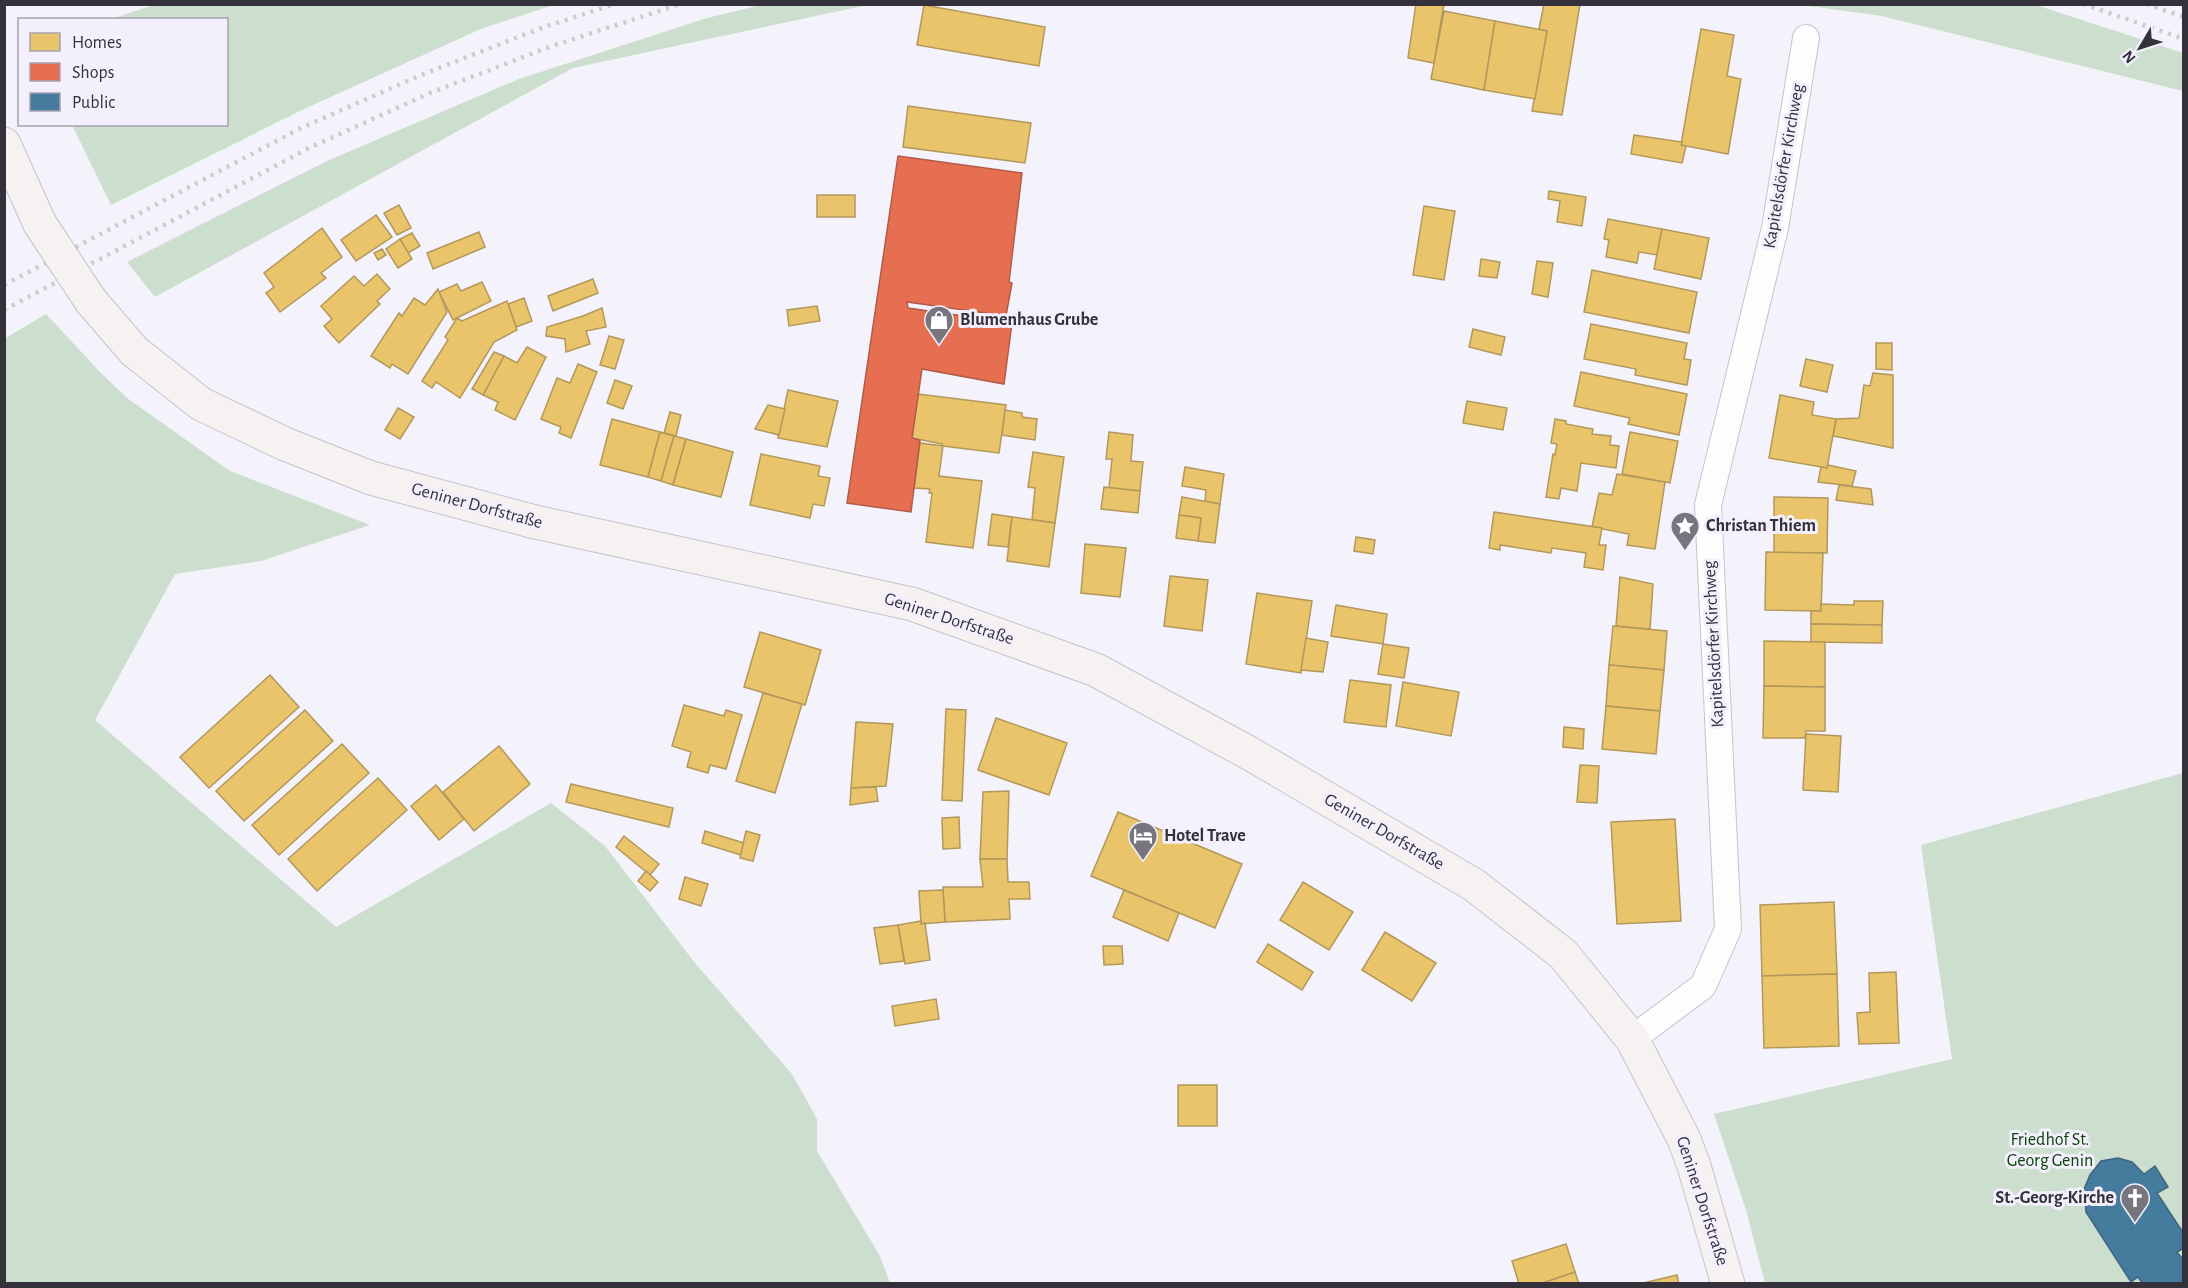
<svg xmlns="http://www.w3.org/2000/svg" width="2188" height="1288" font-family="'Alegreya Sans',sans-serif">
<rect width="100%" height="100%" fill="#f4f2fa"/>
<!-- green -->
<g fill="#ccdecd">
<path d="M765,4L867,5L573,68L155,297L127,262L327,161L519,79L707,18Z"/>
<path d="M154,5V4L554,5L483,28L304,109L111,205L72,125L226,124V20L111,19Z"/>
<path d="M1802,5H2036L2183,53V91L1882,16Z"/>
<path d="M46,314L101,373L127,398L230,471L370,525L261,561L175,574L95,720L336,927L551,803L605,846L695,963L792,1074L817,1119V1151L880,1256L890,1283H5L4,339Z"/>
<path d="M2183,773V1283H1765L1746,1210L1714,1114L1952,1059L1921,845Z"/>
</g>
<!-- homes -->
<g fill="#e9c46a" stroke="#b3985c" stroke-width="1.5">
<path d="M1416,4H1444L1434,63L1408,58Z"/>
<path d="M1544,4H1580L1562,115L1532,111L1547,31L1539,29Z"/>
<path d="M924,5L1045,27L1039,66L917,45Z"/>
<path d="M1444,11L1495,21L1484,90L1431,79Z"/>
<path d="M1495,21L1547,31L1535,99L1484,90Z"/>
<path d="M1701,29L1734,35L1727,76L1741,79L1728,154L1681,145Z"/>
<path d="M908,106L1031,123L1025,163L903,147Z"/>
<path d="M1634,135L1682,142L1681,145L1686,146L1682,163L1631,154Z"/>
<path d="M1549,191L1586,197L1582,226L1557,222L1560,201L1548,199Z"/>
<rect x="817" y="195" width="38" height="22"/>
<path d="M399,205L411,228L397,235L384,213Z"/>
<path d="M1424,206L1455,211L1444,280L1413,275Z"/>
<path d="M376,215L392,237L356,261L341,240Z"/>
<path d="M1608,219L1662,229L1657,255L1639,252L1637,263L1606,257L1609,240L1604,239Z"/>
<path d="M322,228L342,257L321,273L326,278L280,312L266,293L274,287L264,273Z"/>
<path d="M1662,229L1709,238L1701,279L1654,269Z"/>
<path d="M479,232L485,247L433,269L427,253Z"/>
<path d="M412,233L420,246L408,253L400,239Z"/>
<path d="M400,239L412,259L398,268L386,249Z"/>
<path d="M382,249L386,255L378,260L374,253Z"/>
<path d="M1481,259L1500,262L1497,278L1479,276Z"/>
<path d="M1537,261L1553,263L1548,297L1532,294Z"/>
<path d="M1592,270L1697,292L1689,333L1584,312Z"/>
<path d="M377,274L390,289L377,301L380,304L339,343L324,326L332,319L321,306L354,276L364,286Z"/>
<path d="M593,279L598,293L553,311L548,296Z"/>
<path d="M482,282L491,301L453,320L439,292L457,284L461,291Z"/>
<path d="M438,289L447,312L408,374L392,364L390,368L371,356L399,313L402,316L414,298L425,305Z"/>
<path d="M524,298L532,321L516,327L508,304Z"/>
<path d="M507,301L517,330L494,342L460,398L436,382L432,388L422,381L448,340L445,337L457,318L462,321Z"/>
<path d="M817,306L820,321L789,326L787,310Z"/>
<path d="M602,308L606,327L586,331L590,344L566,352L565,339L546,336L547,327L583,316Z"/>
<path d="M1591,324L1687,343L1684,359L1691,360L1687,385L1635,375L1636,369L1584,359Z"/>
<path d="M1473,329L1505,337L1501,355L1469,347Z"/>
<path d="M609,336L624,340L615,369L600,365Z"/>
<path d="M1876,343H1892V370L1876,369Z"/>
<path d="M527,347L546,357L515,420L495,410L498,402L483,395L504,356L517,363Z"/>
<path d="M494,352L504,356L483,395L472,389Z"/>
<path d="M1806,359L1833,365L1827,392L1800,386Z"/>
<path d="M578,364L597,372L571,438L559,433L561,427L541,419L557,378L570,383Z"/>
<path d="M1581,372L1687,394L1679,435L1628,424L1630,418L1574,406Z"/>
<path d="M1873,373L1893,375V448L1833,436L1836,419L1859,418L1864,385L1870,386Z"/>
<path d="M615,380L632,386L623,409L607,403Z"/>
<path d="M788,390L838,401L827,447L778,438Z"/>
<path d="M918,394L1006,405L999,453L943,446L942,444L912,438Z"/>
<path d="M1780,395L1814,402L1812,415L1836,419L1827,468L1769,458Z"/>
<path d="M1467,401L1507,408L1503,430L1463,423Z"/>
<path d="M768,405L785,409L779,435L755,429Z"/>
<path d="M398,408L414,417L400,439L385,430Z"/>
<path d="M1005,410L1022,413V417L1037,419L1035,440L1002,435Z"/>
<path d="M670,412L681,415L676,436L664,433Z"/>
<path d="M612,419L660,432L648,477L600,465Z"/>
<path d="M1555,419L1566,421V424L1593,429L1592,434L1611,436L1610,445L1619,446L1616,468L1581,463L1577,491L1561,488L1559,499L1546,497L1553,454L1555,455L1557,444L1551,443Z"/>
<path d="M660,432L674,436L661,481L648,477Z"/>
<path d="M1109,432L1133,435L1131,461L1143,462L1140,491L1109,488L1112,459H1106Z"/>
<path d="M1630,432L1678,441L1670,483L1622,474Z"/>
<path d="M674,436L686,439L673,485L661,481Z"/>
<path d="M686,439L733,452L721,497L673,485Z"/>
<path d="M920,443L943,446L939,476L982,481L973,548L926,542L932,493H929L930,489L914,488Z"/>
<path d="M1033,452L1064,457L1055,523L1032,520L1035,488L1028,487Z"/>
<path d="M761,454L820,466L818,476L830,478L824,506L813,504L810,518L750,505Z"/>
<path d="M1828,465L1856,471L1852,486L1818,482L1821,467L1827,468Z"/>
<path d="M1185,467L1224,474L1220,504L1205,501L1206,490L1182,486Z"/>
<path d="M1617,474L1665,482L1655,549L1627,545L1629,534L1592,527L1599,493L1612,495Z"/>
<path d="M1839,485L1871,489L1873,505L1836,500Z"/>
<path d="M1104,487L1140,491L1138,513L1101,509Z"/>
<path d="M1182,497L1220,504L1215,543L1198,541L1201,518L1179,515Z"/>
<path d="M1774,497L1828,498L1827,553H1774Z"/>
<path d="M1494,512L1602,528L1599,545H1606L1603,570L1584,567L1586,553L1552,548L1551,553L1500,545V550L1489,548Z"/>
<path d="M992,514L1012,517L1008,547L988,545Z"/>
<path d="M1179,515L1201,518L1198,541L1176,538Z"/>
<path d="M1012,517L1055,523L1049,567L1007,561Z"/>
<path d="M1356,537L1375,540L1373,554L1354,551Z"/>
<path d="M1085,544L1126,548L1120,597L1081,593Z"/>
<path d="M1766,552L1823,553L1821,611L1765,610Z"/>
<path d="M1170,576L1208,580L1202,631L1164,626Z"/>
<path d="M1620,577L1653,584L1650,629L1616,626Z"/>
<path d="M1257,593L1312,601L1301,673L1246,664Z"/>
<path d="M1854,601H1883L1882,625L1811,624V611H1821V604L1854,605Z"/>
<path d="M1336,605L1387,614L1383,644L1331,636Z"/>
<path d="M1811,624L1882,625V643L1811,642Z"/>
<path d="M1613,626L1667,631L1664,670L1609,665Z"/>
<path d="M760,632L821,650L805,705L744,687Z"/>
<path d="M1306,638L1328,642L1323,672L1301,670Z"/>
<path d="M1764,641L1825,642V687L1764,686Z"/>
<path d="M1383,644L1409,648L1404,678L1378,674Z"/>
<path d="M1609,665L1664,670L1660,711L1606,706Z"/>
<path d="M270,675L299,707L209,788L180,757Z"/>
<path d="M1350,680L1391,685L1386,727L1344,722Z"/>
<path d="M1403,682L1459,692L1451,736L1396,726Z"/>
<path d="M1764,686L1825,687V731H1806L1805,738H1763Z"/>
<path d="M763,693L802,704L775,793L736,781Z"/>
<path d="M684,705L724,716L726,710L742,715L726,769L710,765L708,773L687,767L691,752L672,746Z"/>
<path d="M1606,706L1660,711L1656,754L1602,749Z"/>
<path d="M946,709L966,710L962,801L942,800Z"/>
<path d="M305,710L333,741L244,821L216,791Z"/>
<path d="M996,718L1067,743L1049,795L978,770Z"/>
<path d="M856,722L893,724L886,786L851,788Z"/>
<path d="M1564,727L1584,729L1583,749L1563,747Z"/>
<path d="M1806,734L1841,736L1838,792L1803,790Z"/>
<path d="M342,744L369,773L279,855L252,825Z"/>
<path d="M499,746L530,784L474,831L443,792Z"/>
<path d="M1580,765L1599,766L1597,803L1577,802Z"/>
<path d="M378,778L407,810L317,891L288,859Z"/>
<path d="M571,784L673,808L669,827L566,802Z"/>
<path d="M436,785L464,819L439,840L411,806Z"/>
<path d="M876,787L878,801L850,805L851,788Z"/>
<path d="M1009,791L1007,859H980L983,792Z"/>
<path d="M1118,812L1242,864L1215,928L1091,876Z"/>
<path d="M959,817L960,848L943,849L942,818Z"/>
<path d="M1675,819L1681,921L1617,924L1611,822Z"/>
<path d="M705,831L744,843L741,855L702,843Z"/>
<path d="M746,831L760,835L753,861L740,858Z"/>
<path d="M624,836L659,864L650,875L616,847Z"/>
<path d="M980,859H1007L1008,882H1029L1030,899H1009L1010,919L945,922L943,887H983Z"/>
<path d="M646,871L658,882L650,891L638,881Z"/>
<path d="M685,877L708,884L701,906L679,899Z"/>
<path d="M1303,882L1353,912L1329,950L1280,920Z"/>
<path d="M943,890L945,922L921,924L919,891Z"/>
<path d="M1124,890L1179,913L1168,941L1113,917Z"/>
<path d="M1834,902L1837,974L1762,976L1760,905Z"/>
<path d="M921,921V924L925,923L930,960L905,964L898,925Z"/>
<path d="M898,925L904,961L880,964L874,928Z"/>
<path d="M1385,932L1436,963L1412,1001L1362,970Z"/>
<path d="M1268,944L1313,972L1302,990L1257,962Z"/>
<path d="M1103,946H1122L1123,964L1104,965Z"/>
<path d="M1896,972L1899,1043L1859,1044L1857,1013L1870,1012L1869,973Z"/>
<path d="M1837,974L1839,1046L1764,1048L1762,976Z"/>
<path d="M936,999L939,1019L895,1026L892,1006Z"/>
<rect x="1178" y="1085" width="39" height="41"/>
<path d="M1566,1244L1575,1272L1540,1284H1519L1512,1261Z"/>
<path d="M1575,1272L1579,1284H1540Z"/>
<path d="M1677,1275L1679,1284H1639Z"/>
</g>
<!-- shops -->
<path fill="#e76f51" stroke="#b15c4a" stroke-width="1.5" d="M898,156L1022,173L1009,282L1012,283L1006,316L907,302L908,308L1012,323L1004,384L922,369L912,438L920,440L911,512L847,503Z"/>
<!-- public -->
<path fill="#457b9d" stroke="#40657f" stroke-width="1.5" d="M2118,1158L2132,1162L2144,1174L2155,1166L2168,1187L2157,1193L2184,1234V1248L2177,1252L2184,1261V1284H2143L2138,1277L2131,1282L2086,1212L2084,1189L2090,1175L2101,1161Z"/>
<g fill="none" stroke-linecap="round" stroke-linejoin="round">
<!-- street casing -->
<g stroke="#c5c3cb" stroke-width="28">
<path id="street" d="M1632,1039L1703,986L1728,929L1708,505L1775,228L1806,38"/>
</g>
<!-- secondary casing -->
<g stroke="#c5c3cb" stroke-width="35">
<g id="secondary">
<path d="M4,144L40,224"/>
<path d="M91,301L134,351L201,404L285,444L371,478L535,522L912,604L1096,670L1249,753L1474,885L1563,954L1632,1039L1684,1139L1694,1166L1728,1284"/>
</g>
</g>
<!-- street -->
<use href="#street" stroke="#fdfdfe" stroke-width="26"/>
<!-- secondary -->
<use href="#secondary" stroke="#f6f2f2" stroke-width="33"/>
<!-- rail -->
<g stroke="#cccbce" stroke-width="4.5" stroke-dasharray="3 6" stroke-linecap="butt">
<path d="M2083,4L2184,39"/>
<path d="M2146,4L2184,17"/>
<path d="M4,285L301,128L421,75L544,27L615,4"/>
<path d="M4,310L311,147L430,93L552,46L681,4"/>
</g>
<!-- secondary-bridge casing -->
<g stroke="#c5c3cb" stroke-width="35" stroke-linecap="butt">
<path id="secondary-bridge" d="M40,224L91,301"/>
</g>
<!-- secondary-bridge -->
<use href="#secondary-bridge" stroke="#f6f2f2" stroke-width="33"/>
</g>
<!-- icons -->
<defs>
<g id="shop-pin" transform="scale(1.5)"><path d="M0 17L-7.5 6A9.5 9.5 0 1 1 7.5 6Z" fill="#77757d" stroke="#f3effd"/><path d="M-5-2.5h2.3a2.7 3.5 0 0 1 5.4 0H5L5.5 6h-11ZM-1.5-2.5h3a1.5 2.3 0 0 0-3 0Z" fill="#fff"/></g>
<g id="sight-pin" transform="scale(1.5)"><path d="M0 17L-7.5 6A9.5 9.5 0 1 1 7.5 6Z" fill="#77757d" stroke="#f3effd"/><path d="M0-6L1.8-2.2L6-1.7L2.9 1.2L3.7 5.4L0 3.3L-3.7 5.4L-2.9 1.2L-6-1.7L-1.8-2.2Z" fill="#fff"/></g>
<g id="hotel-pin" transform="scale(1.5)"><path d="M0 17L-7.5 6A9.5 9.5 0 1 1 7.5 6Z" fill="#77757d" stroke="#f3effd"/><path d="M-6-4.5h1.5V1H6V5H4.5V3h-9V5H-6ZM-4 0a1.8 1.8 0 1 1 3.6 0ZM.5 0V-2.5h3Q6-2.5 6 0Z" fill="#fff"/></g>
<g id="church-pin" transform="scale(1.5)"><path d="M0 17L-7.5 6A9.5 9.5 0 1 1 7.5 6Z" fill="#77757d" stroke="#f3effd"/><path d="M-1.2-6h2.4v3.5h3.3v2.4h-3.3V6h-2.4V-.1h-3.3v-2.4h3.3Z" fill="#fff"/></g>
</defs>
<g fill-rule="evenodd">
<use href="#shop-pin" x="939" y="320"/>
<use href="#sight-pin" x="1685" y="526"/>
<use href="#hotel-pin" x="1143" y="836"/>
<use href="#church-pin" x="2135" y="1198"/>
</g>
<g text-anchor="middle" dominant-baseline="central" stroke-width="6" stroke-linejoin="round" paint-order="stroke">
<!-- street labels -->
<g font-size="18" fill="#34313a" stroke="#f3effd">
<text transform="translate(1784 166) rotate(-80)">Kapitelsdörfer Kirchweg</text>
<text transform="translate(477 506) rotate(15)">Geniner Dorfstraße</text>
<text transform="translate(949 619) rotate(18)">Geniner Dorfstraße</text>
<text transform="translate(1714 644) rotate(-93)">Kapitelsdörfer Kirchweg</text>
<text transform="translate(1384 832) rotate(30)">Geniner Dorfstraße</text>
<text transform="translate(1702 1201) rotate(72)">Geniner Dorfstraße</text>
</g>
<!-- poi labels -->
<g font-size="18" font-weight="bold" fill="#34313a" stroke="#f3effd" text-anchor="start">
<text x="960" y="320">Blumenhaus Grube</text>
<text x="1706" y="526">Christan Thiem</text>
<text x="1164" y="836">Hotel Trave</text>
<text x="2114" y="1198" text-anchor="end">St.-Georg-Kirche</text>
</g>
<!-- park labels -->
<g font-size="18" fill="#0a4406" stroke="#f3effd">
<text x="2050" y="1140">Friedhof St.<tspan x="2050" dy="21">Georg Genin</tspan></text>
</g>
</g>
<!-- border -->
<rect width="2188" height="1288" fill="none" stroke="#34313a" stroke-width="12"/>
<!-- legend -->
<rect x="18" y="18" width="210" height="108" fill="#f3effd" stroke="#a7a3af" stroke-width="1.5"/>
<rect x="30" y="33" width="30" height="18" fill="#e9c46a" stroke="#a7a3af" stroke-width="1.5"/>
<text x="72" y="48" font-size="18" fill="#34313a">Homes</text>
<rect x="30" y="63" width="30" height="18" fill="#e76f51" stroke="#a7a3af" stroke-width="1.5"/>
<text x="72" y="78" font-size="18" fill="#34313a">Shops</text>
<rect x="30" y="93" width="30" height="18" fill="#457b9d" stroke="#a7a3af" stroke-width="1.5"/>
<text x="72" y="108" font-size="18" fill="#34313a">Public</text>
<!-- north arrow -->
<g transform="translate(2140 48) rotate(231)" stroke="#f3effd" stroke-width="4.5" paint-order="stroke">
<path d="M0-4.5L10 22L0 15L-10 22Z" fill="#34313a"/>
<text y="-9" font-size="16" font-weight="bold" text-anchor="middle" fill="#34313a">N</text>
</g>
</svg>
